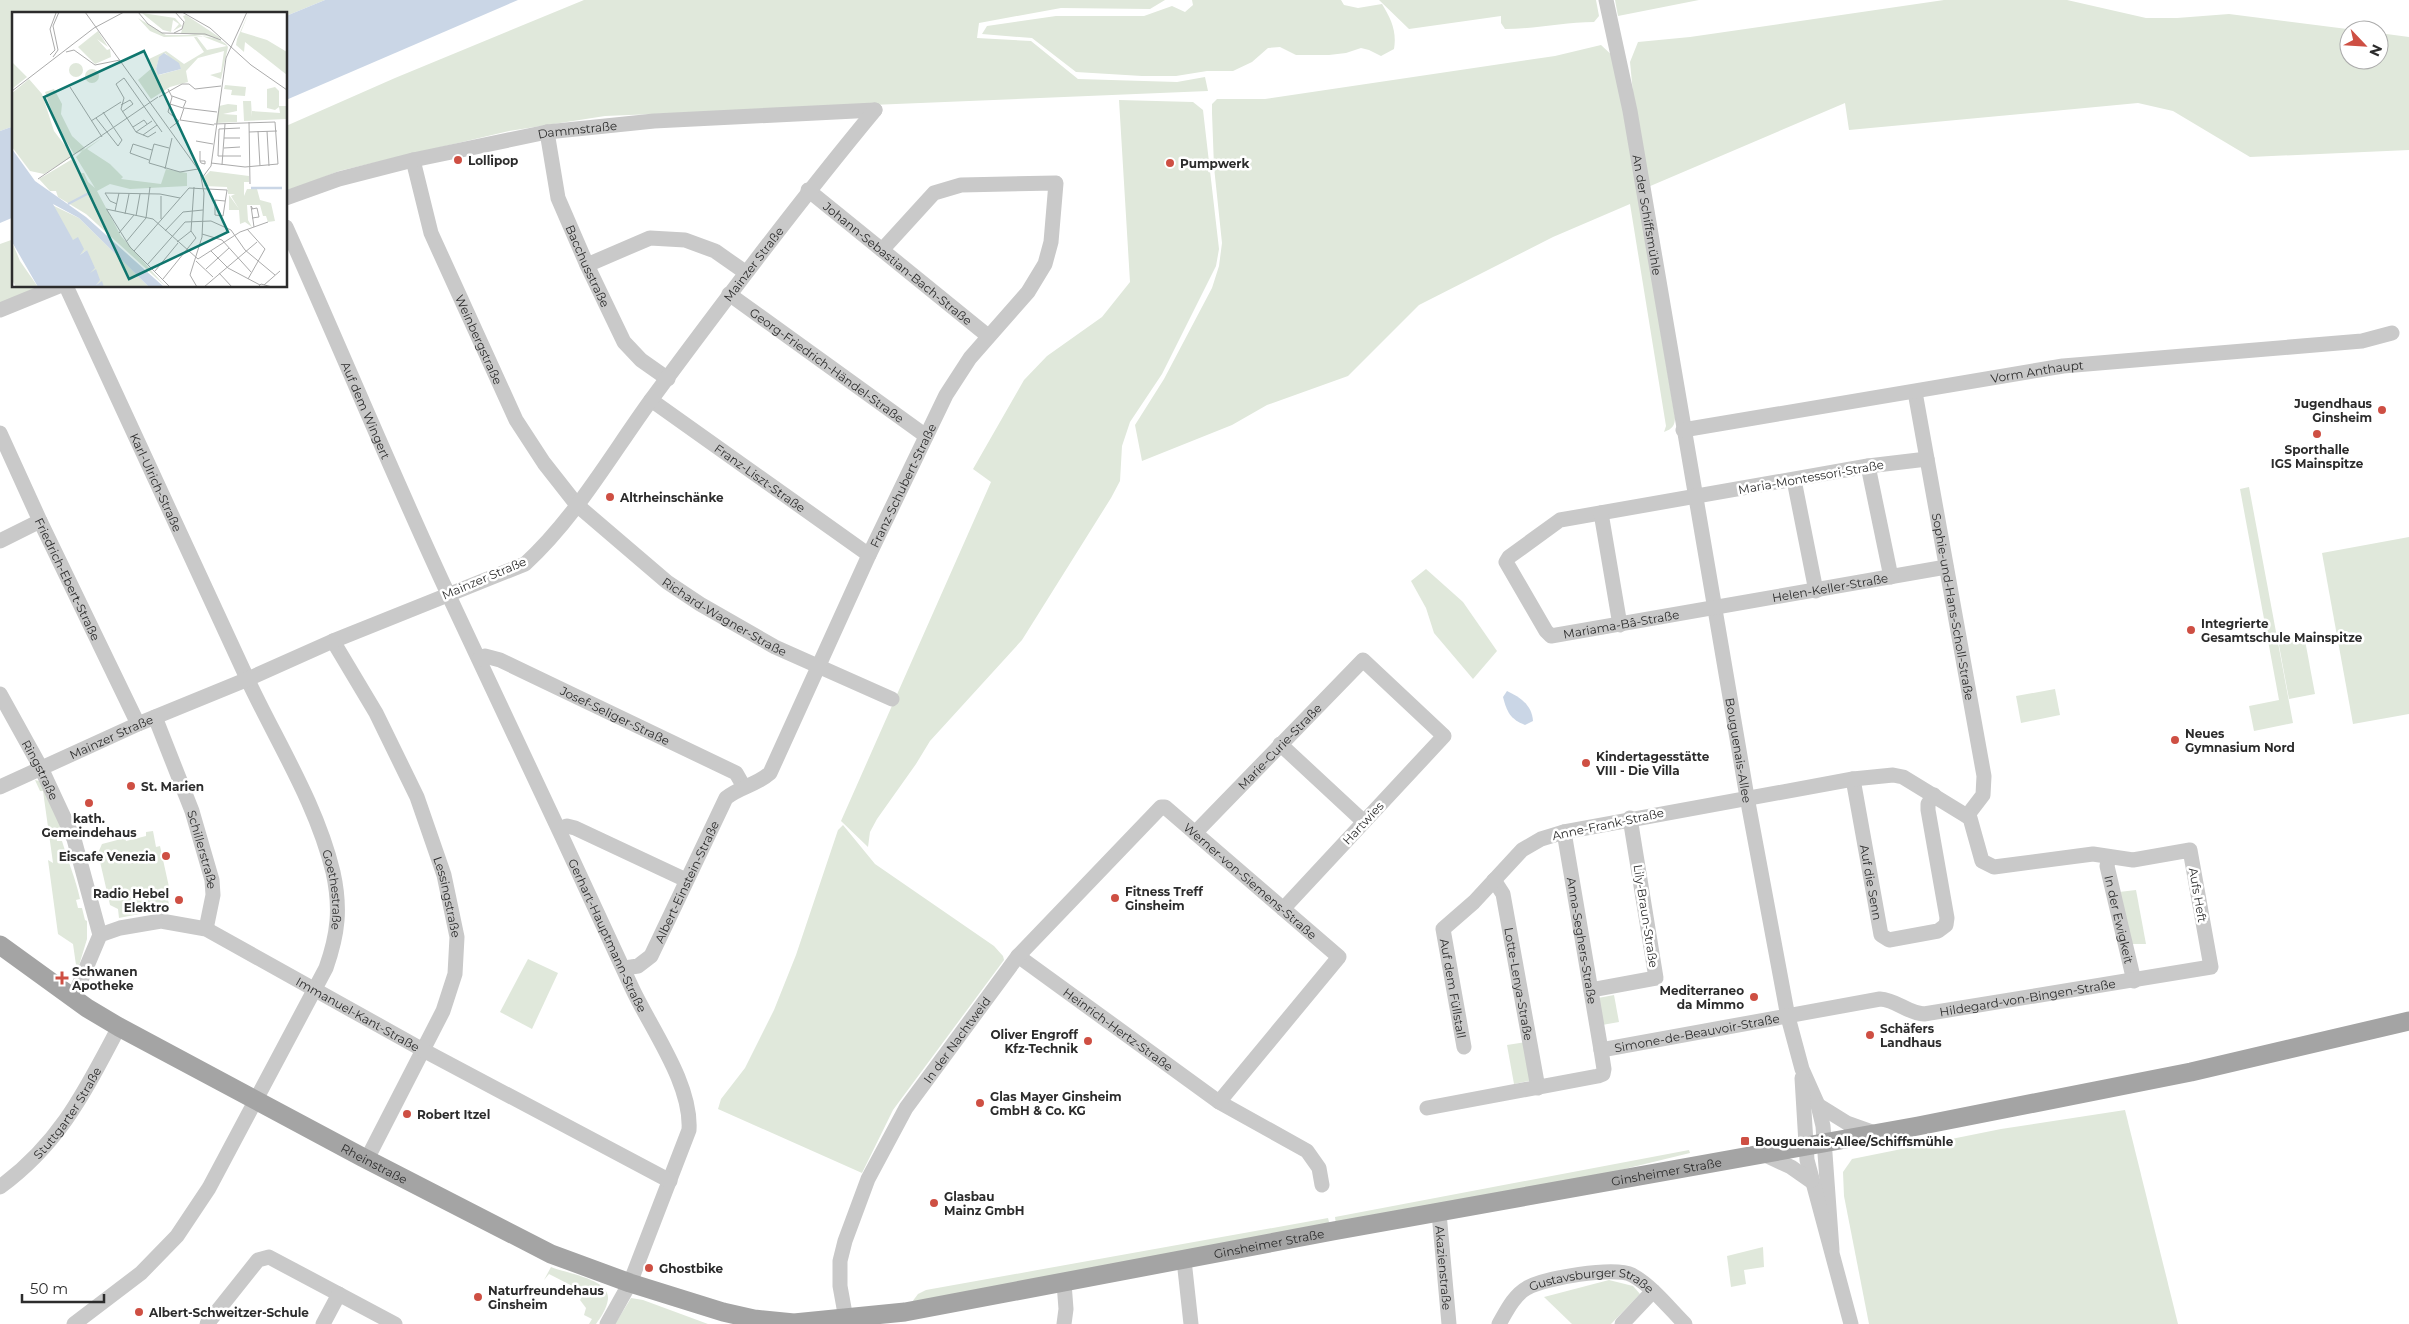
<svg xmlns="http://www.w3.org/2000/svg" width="2409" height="1324" font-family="Montserrat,sans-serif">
<rect width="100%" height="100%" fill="#fff"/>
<!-- green -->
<g fill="#e0e8db">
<path d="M0,0H325L286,16V14H14V126L0,131Z"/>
<path d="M584,0H1165L1150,9L1061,8L979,23L977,38L1031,41L1078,79L1177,82L1205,77L1208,91L605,116L509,131L339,171L286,192V126L395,78Z"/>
<path d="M1192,0H1341L1344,5L1358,8L1382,4C1391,19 1397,31 1394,49L1381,56L1369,50L1361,48L1346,53L1329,55H1296L1280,47L1268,48L1252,62L1233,71H1207L1176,76H1142L1076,72L1032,38L982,34L987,26L1056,16H1144L1172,6L1185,12L1193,5Z"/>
<path d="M1379,0H1596L1599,16L1594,22C1564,22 1535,29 1505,29L1501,23V16L1409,29Z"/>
<path d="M1615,0H1699L1618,16Z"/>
<path d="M1944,0H2067L2146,18H2177L2229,14L2355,30H2349V60H2379V33L2409,37V150L2250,157L2173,111L2138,103L1849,130L1845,103L1648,187L1638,145L1630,62L1638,42L1690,37Z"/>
<path d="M1601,45L1615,58L1675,417C1675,426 1672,429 1664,432L1666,426L1630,204L1553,237L1419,305L1348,376L1267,405L1232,425L1142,461L1135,425L1164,379L1212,288L1219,266L1222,243L1214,167L1212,113V104L1217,99H1265L1555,56Z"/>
<path d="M1119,100L1193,102L1203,110L1219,249L1216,266L1162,374L1130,422L1122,446L1120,481L1111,498L1022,640L930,741L916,764L877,819L870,832L868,847L841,821L991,482L973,469L1024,380L1047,356L1102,317L1130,282Z"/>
<path d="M14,239V286H45L0,304V244Z"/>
<path d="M2249,487L2293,723L2254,731L2249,706L2279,700L2240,489Z"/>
<path d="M2409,537V714L2353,724L2322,553Z"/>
<path d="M1426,569L1463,602L1497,651L1473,679L1434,633L1426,608L1411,581Z"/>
<path d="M2304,635L2315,694L2289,699L2278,640Z"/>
<path d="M2055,689L2060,715L2021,723L2016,696Z"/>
<path d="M35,780L39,781L61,826V832H56L57,841H62C68,861 76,880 80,899L76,900L78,908H82L85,920L87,921V939L77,972L73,944L58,934L48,860L53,863L43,791H40Z"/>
<path d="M843,825L875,864L994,946L1003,956L1004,960L893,1110L862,1173L718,1109L721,1099L745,1068L774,1010L796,955L838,830Z"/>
<path d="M153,831L156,847L160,846L169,887L165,888L170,908L119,918L118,909L110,905L98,853L102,844L125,838L126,841L146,836V832Z"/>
<path d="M2136,890L2146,944H2129L2119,892Z"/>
<path d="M528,959L558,973L532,1029L500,1012Z"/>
<path d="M1614,995L1619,1022L1602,1025L1598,998Z"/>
<path d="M1526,1042L1533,1080L1514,1084L1507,1045Z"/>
<path d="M2125,1110L2178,1324H1869L1844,1196L1843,1172L1852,1159L2001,1129Z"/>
<path d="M1689,1150L1690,1153L1604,1174L1336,1225L1335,1217Z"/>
<path d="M1328,1218L1330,1226L912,1302L918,1294L926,1290Z"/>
<path d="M1763,1247L1764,1267L1744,1270L1746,1284L1731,1287L1727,1256Z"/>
<path d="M551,1267C565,1273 610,1279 608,1299C607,1308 601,1317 596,1324H589L592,1319L584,1315L586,1308L580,1300L584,1292L549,1274L544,1280Z"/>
<path d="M1609,1280L1633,1286L1640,1294L1611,1324H1572L1544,1297Z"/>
<path d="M631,1298L643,1300L708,1324H615Z"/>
</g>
<!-- water -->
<g fill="#cad6e6">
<path d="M325,0H518L286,100V16Z"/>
<path d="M14,126V217L0,223V131Z"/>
<path d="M1507,691C1520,697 1532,705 1533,721L1525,725C1510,719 1507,712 1503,697Z"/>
</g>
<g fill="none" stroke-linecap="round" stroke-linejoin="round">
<!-- minor -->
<g stroke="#c9c9c9" stroke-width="15">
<path id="s1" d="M1606,0L1630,111L1747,797L1788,1017L1802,1069L1818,1105L1823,1126L1832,1250"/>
<path id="s2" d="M547,132L558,198L587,265L624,342L641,360L668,379"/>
<path id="s3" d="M413,160L431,233L516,420L544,463L577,505L667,582L700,604L775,647L892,699"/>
<path id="s4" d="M808,190L988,336"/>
<path id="s5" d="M286,198L339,179L413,160L547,132L654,121L875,110"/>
<path id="s6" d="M286,227C341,349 392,474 449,596C510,726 572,857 632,988C651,1029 692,1084 689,1130L630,1283L607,1324"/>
<path d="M587,265L650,238L685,240L715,251L745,272"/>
<path id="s7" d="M66,286C126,416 186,546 246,676C276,741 316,802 333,872C341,908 338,934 326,968L209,1188L177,1236L141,1273L74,1324"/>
<path id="s8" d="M729,294L926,436"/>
<path d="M0,310L59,286"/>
<path id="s9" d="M1915,392L1984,776L1983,795L1967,816"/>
<path id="s10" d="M651,400L869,555"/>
<path id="s11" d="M1683,430L2063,366L2362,341L2392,333"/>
<path id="s12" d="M0,433L40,521L138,724"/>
<path id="s13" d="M1927,459L1868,466L1560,520L1509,557L1506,562L1546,631L1551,636L1946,567"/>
<path d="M1868,466L1891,577"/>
<path d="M1794,480L1816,591"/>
<path d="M1601,513L1620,625"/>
<path d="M0,541L40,521"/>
<path id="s14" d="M333,641L376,713L417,797L444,875L457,937L455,974L443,1011L367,1159"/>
<path id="s15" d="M479,659L485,656L500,660L736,773L744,787"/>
<path id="s16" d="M0,694L41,768L74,839L100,935"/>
<path id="s17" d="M155,717L192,811L212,880L213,895L206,929"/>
<path d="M1280,744L1364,822"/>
<path id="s18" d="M1853,779L1881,935L1889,940L1938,931L1946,925L1947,918L1928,810V804L1934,795"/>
<path id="s19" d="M0,787L138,724L248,679L333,641L525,564C576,517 611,455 651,400C724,301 797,204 875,110"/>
<path d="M560,829L567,826L575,828L686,880"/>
<path id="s20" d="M1564,832L1601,1050"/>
<path id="s21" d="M1195,833L1363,660L1444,736L1283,909"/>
<path id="s22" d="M2109,857L2107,866L2134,981"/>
<path id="s23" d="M1494,880L1503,894L1538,1088"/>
<path id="s24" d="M1018,956L1219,1102L1307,1151L1319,1168L1322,1185"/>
<path id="s25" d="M625,968L638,966L651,956L726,798C739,787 757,785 770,773L869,555L946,395L970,358L1028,292L1045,264L1051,242L1056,183L961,185L934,193L882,250"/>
<path d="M1591,990L1656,978L1630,818"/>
<path id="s26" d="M73,999L100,935L120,928L161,921L206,929L423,1050L670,1181"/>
<path d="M1802,1078L1807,1160L1851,1324"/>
<path d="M1818,1105L1847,1123L1875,1133"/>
<path id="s27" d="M1427,1108L1598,1076L1603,1074L1604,1069L1601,1050L1880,999C1897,1000 1907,1013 1924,1014L2211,967L2190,850L2133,860L2093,854L1994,867L1982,861L1970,818L1903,777L1893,775L1853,779L1564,832L1541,839L1522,850L1474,902L1443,929L1464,1047"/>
<path d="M1761,1153L1791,1167L1811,1181"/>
<path id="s28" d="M0,1187C61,1142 85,1091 119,1027"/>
<path id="s29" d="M1439,1213L1449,1324"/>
<path d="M1184,1260L1191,1324"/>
<path d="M1064,1283L1066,1309L1064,1324"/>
<path id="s30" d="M846,1319L840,1286V1261L845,1241L868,1179L906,1108L1018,956L1161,807H1165L1339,957L1219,1102"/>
<path d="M207,1324L258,1260L269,1257L395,1324"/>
<path d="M323,1324L339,1294"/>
<path id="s31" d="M1499,1324C1506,1312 1514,1295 1527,1288C1544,1278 1614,1266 1632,1275C1652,1286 1669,1308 1685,1324"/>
<path d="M1622,1324L1653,1291"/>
</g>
<!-- major -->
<path stroke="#a4a4a4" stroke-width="19" id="s32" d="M0,945L87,1008L119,1027L362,1157L551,1254L630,1283L723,1312L754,1319L794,1323L905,1312L1333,1231L1918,1126L2191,1072L2409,1021"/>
</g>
<!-- markers -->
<g fill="#ce4f43" stroke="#fff" stroke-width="2">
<circle cx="458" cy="160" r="5"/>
<circle cx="1170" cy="163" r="5"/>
<circle cx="2382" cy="410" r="5"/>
<circle cx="2317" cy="434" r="5"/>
<circle cx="610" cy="497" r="5"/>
<circle cx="2191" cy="630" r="5"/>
<circle cx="2175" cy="740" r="5"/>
<circle cx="1586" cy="763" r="5"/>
<circle cx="131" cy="786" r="5"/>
<circle cx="89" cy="803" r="5"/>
<circle cx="166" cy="856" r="5"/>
<circle cx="1115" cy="898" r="5"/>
<circle cx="179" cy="900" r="5"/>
<path d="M59.5 970.5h5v5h5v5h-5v5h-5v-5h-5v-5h5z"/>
<circle cx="1754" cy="997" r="5"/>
<circle cx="1870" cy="1035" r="5"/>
<circle cx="1088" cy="1041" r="5"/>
<circle cx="980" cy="1103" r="5"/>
<circle cx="407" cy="1114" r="5"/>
<rect x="1740" y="1136" width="10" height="10" rx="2.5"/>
<circle cx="934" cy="1203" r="5"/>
<circle cx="649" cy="1268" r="5"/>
<circle cx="478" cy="1297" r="5"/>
<circle cx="139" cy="1312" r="5"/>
</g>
<g text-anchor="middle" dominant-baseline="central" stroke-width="5" stroke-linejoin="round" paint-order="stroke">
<!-- street labels -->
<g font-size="12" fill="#2c2c2c" stroke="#fff">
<text stroke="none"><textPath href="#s5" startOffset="300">Dammstraße</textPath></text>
<text stroke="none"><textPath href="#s1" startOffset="219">An der Schiffsmühle</textPath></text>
<text stroke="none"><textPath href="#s4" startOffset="116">Johann-Sebastian-Bach-Straße</textPath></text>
<text stroke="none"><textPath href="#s19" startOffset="948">Mainzer Straße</textPath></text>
<text stroke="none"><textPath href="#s2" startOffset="141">Bacchusstraße</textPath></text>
<text stroke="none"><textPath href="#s3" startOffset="192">Weinbergstraße</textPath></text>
<text stroke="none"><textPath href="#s8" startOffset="121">Georg-Friedrich-Händel-Straße</textPath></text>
<text stroke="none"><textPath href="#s11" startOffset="359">Vorm Anthaupt</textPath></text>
<text stroke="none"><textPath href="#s6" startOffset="200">Auf dem Wingert</textPath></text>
<text transform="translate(1811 477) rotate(-10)">Maria-Montessori-Straße</text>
<text stroke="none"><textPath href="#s10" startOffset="134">Franz-Liszt-Straße</textPath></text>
<text stroke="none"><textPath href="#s7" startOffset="216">Karl-Ulrich-Straße</textPath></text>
<text stroke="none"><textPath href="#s25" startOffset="572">Franz-Schubert-Straße</textPath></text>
<text transform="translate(484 578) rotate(-23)">Mainzer Straße</text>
<text stroke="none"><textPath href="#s12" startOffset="161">Friedrich-Ebert-Straße</textPath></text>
<text stroke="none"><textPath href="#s13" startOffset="811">Helen-Keller-Straße</textPath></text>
<text stroke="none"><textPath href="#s9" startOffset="218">Sophie-und-Hans-Scholl-Straße</textPath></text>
<text stroke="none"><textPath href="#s3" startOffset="571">Richard-Wagner-Straße</textPath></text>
<text stroke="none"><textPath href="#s13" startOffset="599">Mariama-Bâ-Straße</textPath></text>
<text stroke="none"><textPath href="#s15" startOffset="150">Josef-Seliger-Straße</textPath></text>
<text stroke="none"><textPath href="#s19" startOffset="122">Mainzer Straße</textPath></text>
<text stroke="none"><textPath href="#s21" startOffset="121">Marie-Curie-Straße</textPath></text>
<text stroke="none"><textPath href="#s1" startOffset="762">Bouguenais-Allee</textPath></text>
<text stroke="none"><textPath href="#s16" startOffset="86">Ringstraße</textPath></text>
<text transform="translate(1363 823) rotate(-47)">Hartwies</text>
<text transform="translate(1608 824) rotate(-12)">Anne-Frank-Straße</text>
<text stroke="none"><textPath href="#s17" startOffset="141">Schillerstraße</textPath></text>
<text stroke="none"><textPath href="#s25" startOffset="112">Albert-Einstein-Straße</textPath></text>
<text stroke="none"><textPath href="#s30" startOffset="738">Werner-von-Siemens-Straße</textPath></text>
<text stroke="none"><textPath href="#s18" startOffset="105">Auf die Senn</textPath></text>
<text stroke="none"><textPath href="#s7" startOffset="662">Goethestraße</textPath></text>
<text transform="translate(2198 895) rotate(80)">Aufs Heft</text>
<text stroke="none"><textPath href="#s14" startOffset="282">Lessingstraße</textPath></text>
<text transform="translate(1646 916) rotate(81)">Lily-Braun-Straße</text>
<text stroke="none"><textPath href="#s22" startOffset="64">In der Ewigkeit</textPath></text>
<text stroke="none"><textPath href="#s6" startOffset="778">Gerhart-Hauptmann-Straße</textPath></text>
<text stroke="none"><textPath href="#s20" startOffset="110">Anna-Seghers-Straße</textPath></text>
<text stroke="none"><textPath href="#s23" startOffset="108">Lotte-Lenya-Straße</textPath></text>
<text stroke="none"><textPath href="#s27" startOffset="1841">Auf dem Füllstall</textPath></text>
<text stroke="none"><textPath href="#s27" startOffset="639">Hildegard-von-Bingen-Straße</textPath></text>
<text stroke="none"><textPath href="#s26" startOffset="352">Immanuel-Kant-Straße</textPath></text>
<text stroke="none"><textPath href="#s24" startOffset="124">Heinrich-Hertz-Straße</textPath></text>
<text stroke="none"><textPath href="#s27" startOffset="301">Simone-de-Beauvoir-Straße</textPath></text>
<text stroke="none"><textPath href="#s30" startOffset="311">In der Nachtweid</textPath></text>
<text stroke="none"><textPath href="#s28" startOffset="101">Stuttgarter Straße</textPath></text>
<text stroke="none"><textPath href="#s32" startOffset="434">Rheinstraße</textPath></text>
<text stroke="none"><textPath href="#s32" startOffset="1772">Ginsheimer Straße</textPath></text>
<text stroke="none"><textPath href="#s32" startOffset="1368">Ginsheimer Straße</textPath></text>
<text stroke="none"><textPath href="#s29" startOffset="55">Akazienstraße</textPath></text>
<text stroke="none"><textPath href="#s31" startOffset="114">Gustavsburger Straße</textPath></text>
</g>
<!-- poi labels -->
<g font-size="12" font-weight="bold" fill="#2c2c2c" stroke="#fff" text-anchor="start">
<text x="468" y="160">Lollipop</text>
<text x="1180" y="163">Pumpwerk</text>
<text x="2372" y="403" text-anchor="end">Jugendhaus<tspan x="2372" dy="14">Ginsheim</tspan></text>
<text x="2317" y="449" text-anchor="middle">Sporthalle<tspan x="2317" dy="14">IGS Mainspitze</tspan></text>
<text x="620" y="497">Altrheinschänke</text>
<text x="2201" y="623">Integrierte<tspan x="2201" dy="14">Gesamtschule Mainspitze</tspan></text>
<text x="2185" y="733">Neues<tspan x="2185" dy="14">Gymnasium Nord</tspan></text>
<text x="1596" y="756">Kindertagesstätte<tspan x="1596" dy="14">VIII - Die Villa</tspan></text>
<text x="141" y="786">St. Marien</text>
<text x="89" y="818" text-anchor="middle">kath.<tspan x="89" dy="14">Gemeindehaus</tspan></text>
<text x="156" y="856" text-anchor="end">Eiscafe Venezia</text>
<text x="1125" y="891">Fitness Treff<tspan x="1125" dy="14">Ginsheim</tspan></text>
<text x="169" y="893" text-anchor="end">Radio Hebel<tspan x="169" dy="14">Elektro</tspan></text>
<text x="72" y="971">Schwanen<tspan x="72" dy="14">Apotheke</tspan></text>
<text x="1744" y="990" text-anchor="end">Mediterraneo<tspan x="1744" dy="14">da Mimmo</tspan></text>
<text x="1880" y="1028">Schäfers<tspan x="1880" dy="14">Landhaus</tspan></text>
<text x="1078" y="1034" text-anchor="end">Oliver Engroff<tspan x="1078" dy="14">Kfz-Technik</tspan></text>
<text x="990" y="1096">Glas Mayer Ginsheim<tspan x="990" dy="14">GmbH &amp; Co. KG</tspan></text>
<text x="417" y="1114">Robert Itzel</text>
<text x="1755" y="1141">Bouguenais-Allee/Schiffsmühle</text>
<text x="944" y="1196">Glasbau<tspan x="944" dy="14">Mainz GmbH</tspan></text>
<text x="659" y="1268">Ghostbike</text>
<text x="488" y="1290">Naturfreundehaus<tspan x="488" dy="14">Ginsheim</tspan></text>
<text x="149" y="1312">Albert-Schweitzer-Schule</text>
</g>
</g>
<!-- overview -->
<g transform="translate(12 12)">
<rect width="275" height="275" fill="#fff"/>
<path d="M237,0L229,20L255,28L275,40V63L233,30L232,40L224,33L225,27ZM130,1L163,6L170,14L161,19L167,12L161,8L159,20L151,18ZM174,3L210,27L169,21L173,8L171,4ZM126,6L154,23H190L205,26L214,32L216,35L209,67L198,63L209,60L212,39L186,46L174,59L176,70L158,75L139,87L126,68L141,55L137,47L154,39L172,52L192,40L182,25H185L195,38L215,34L190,24L152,25L138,19ZM153,41L169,57L147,63L144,57L147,46ZM86,19L96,35L85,27L95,38L98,37L99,45L83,52L66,35ZM0,50L15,65L0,77ZM57 58a7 7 0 1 1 14 0a7 7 0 1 1-14 0ZM73 64a7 7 0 1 1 14 0a7 7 0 1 1-14 0ZM17,67L30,82L42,119L61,144L32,162L18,159L0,135V81ZM213,73L234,75L233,84L219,83L220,78L212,77ZM263,75L267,79V94H274V107L232,109L231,89H239L240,105V99L268,101L267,95L263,98L255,96V77ZM42,77L50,92L49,102L60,124L73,136L70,139L90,126L75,137L98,152L111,165L109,167L149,172L154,157L175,161V174L118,177L98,172L85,179L109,224L153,274L74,202L46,185L44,179H38L27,167L62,146L69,161H72L76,170L83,176L64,145L70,139L62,142L45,114L33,80ZM216,92L225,93V99L211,102L225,103V110L204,111L207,94ZM198,159L237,164V170H232V184L235,177H245L248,188L259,191L263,209L256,210L254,204H251L248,193H235L236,208L240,215L233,210L228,212L227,198H217V183L227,197L219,184L223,182H216L215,175L192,174V165ZM40,193L67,206L137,275H92L89,270L84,273L77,260L75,238L68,243L66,226L61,229ZM0,230L8,249L26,275H4L0,268Z" fill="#e0e8db" fill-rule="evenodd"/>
<path d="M152,41L167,51L169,57L146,63L144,57L147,45ZM0,137L23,169L74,205L152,275H137L67,206L41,192L61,228L66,225L72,237L68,243L75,238L83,256L78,261L84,257L88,268L84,273L90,269L92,275H26L0,230Z" fill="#cad6e6"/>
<path fill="none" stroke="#cad6e6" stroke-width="2.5" d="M239,176H270M56,192L77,181"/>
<path fill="none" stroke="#ababab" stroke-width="1" d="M73,0L188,160L192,181L190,225L178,263L185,275M126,0L136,12L150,21L193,22L209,28M170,0L198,16L239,53L275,78M162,21L170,17L172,10L163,0M54,40L62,38L83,53L108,48M38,43L43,38L38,17L44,1M41,45L46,38L41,14L47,0M58,75L90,125M156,77L160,85L156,100L167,109L158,116M0,79L82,16L112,0M147,85L170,72H177L183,77L209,74M158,92L171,96L174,89L160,84M109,93L118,88L121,92L110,100M84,106L106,134L110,128L91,100M79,109L109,90M237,110L238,172M202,113L168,108L172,96L205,100M121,115L132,108L135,112M228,116L207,117L206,144H229M246,119L248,154M255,119L257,154M124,120L140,109M144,120L136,125L124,120L109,97L112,86L104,72L112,66L150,120M237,120L265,119M131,123L145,113M212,126H228M184,129L201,132M157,136L142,132L137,151L168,160L186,157M212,136L228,135M137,148L118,141L121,132L140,138M188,149H193V152L189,151L188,149V139M199,151L233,155L266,152L263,110L202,112M210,153L213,112M153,157L160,126M190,166L199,154L214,46L235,0M26,167L146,85M182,175L179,219L184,226M105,192L98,189L93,181L148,182L168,186M94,197L141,207L186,247L228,220L256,210M240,197L245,196L247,205L240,206M241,197L239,194L242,215M95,198L118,235L158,275M103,199L107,181M113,202L117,182M124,204L128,182M149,207V184M235,217L253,237L236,267M153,219L171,200L191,198M107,221L122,203M190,222L210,228L239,260M114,230L134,206L138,175M165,230L179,219M122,239L177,176L215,178L211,204L203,203V188L213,189M199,239L216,256L248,273M184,249L201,265M136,252L173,210L199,209L219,218L233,238L263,263M194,257L217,236M143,259L166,231M207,261L220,275M151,267L184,226M252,273L268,259M192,275L245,230M246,275L249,272L260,275"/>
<path fill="#0f766e" fill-opacity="0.15" stroke="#0f766e" stroke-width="2.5" d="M132,39L216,220L117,267L32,85Z"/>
<rect width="275" height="275" fill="none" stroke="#2c2c2c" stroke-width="2.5"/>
</g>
<!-- north arrow -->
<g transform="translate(2364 45) rotate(115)"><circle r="24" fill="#ffffff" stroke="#ababab"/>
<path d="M0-4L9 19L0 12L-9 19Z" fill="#ce4f43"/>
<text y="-8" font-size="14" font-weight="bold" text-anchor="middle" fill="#2c2c2c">N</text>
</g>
<!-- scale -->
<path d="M22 1294v8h82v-8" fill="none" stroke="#2c2c2c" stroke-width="2.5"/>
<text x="30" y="1294" font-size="15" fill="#2c2c2c" stroke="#ffffff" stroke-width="4" paint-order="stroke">50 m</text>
</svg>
